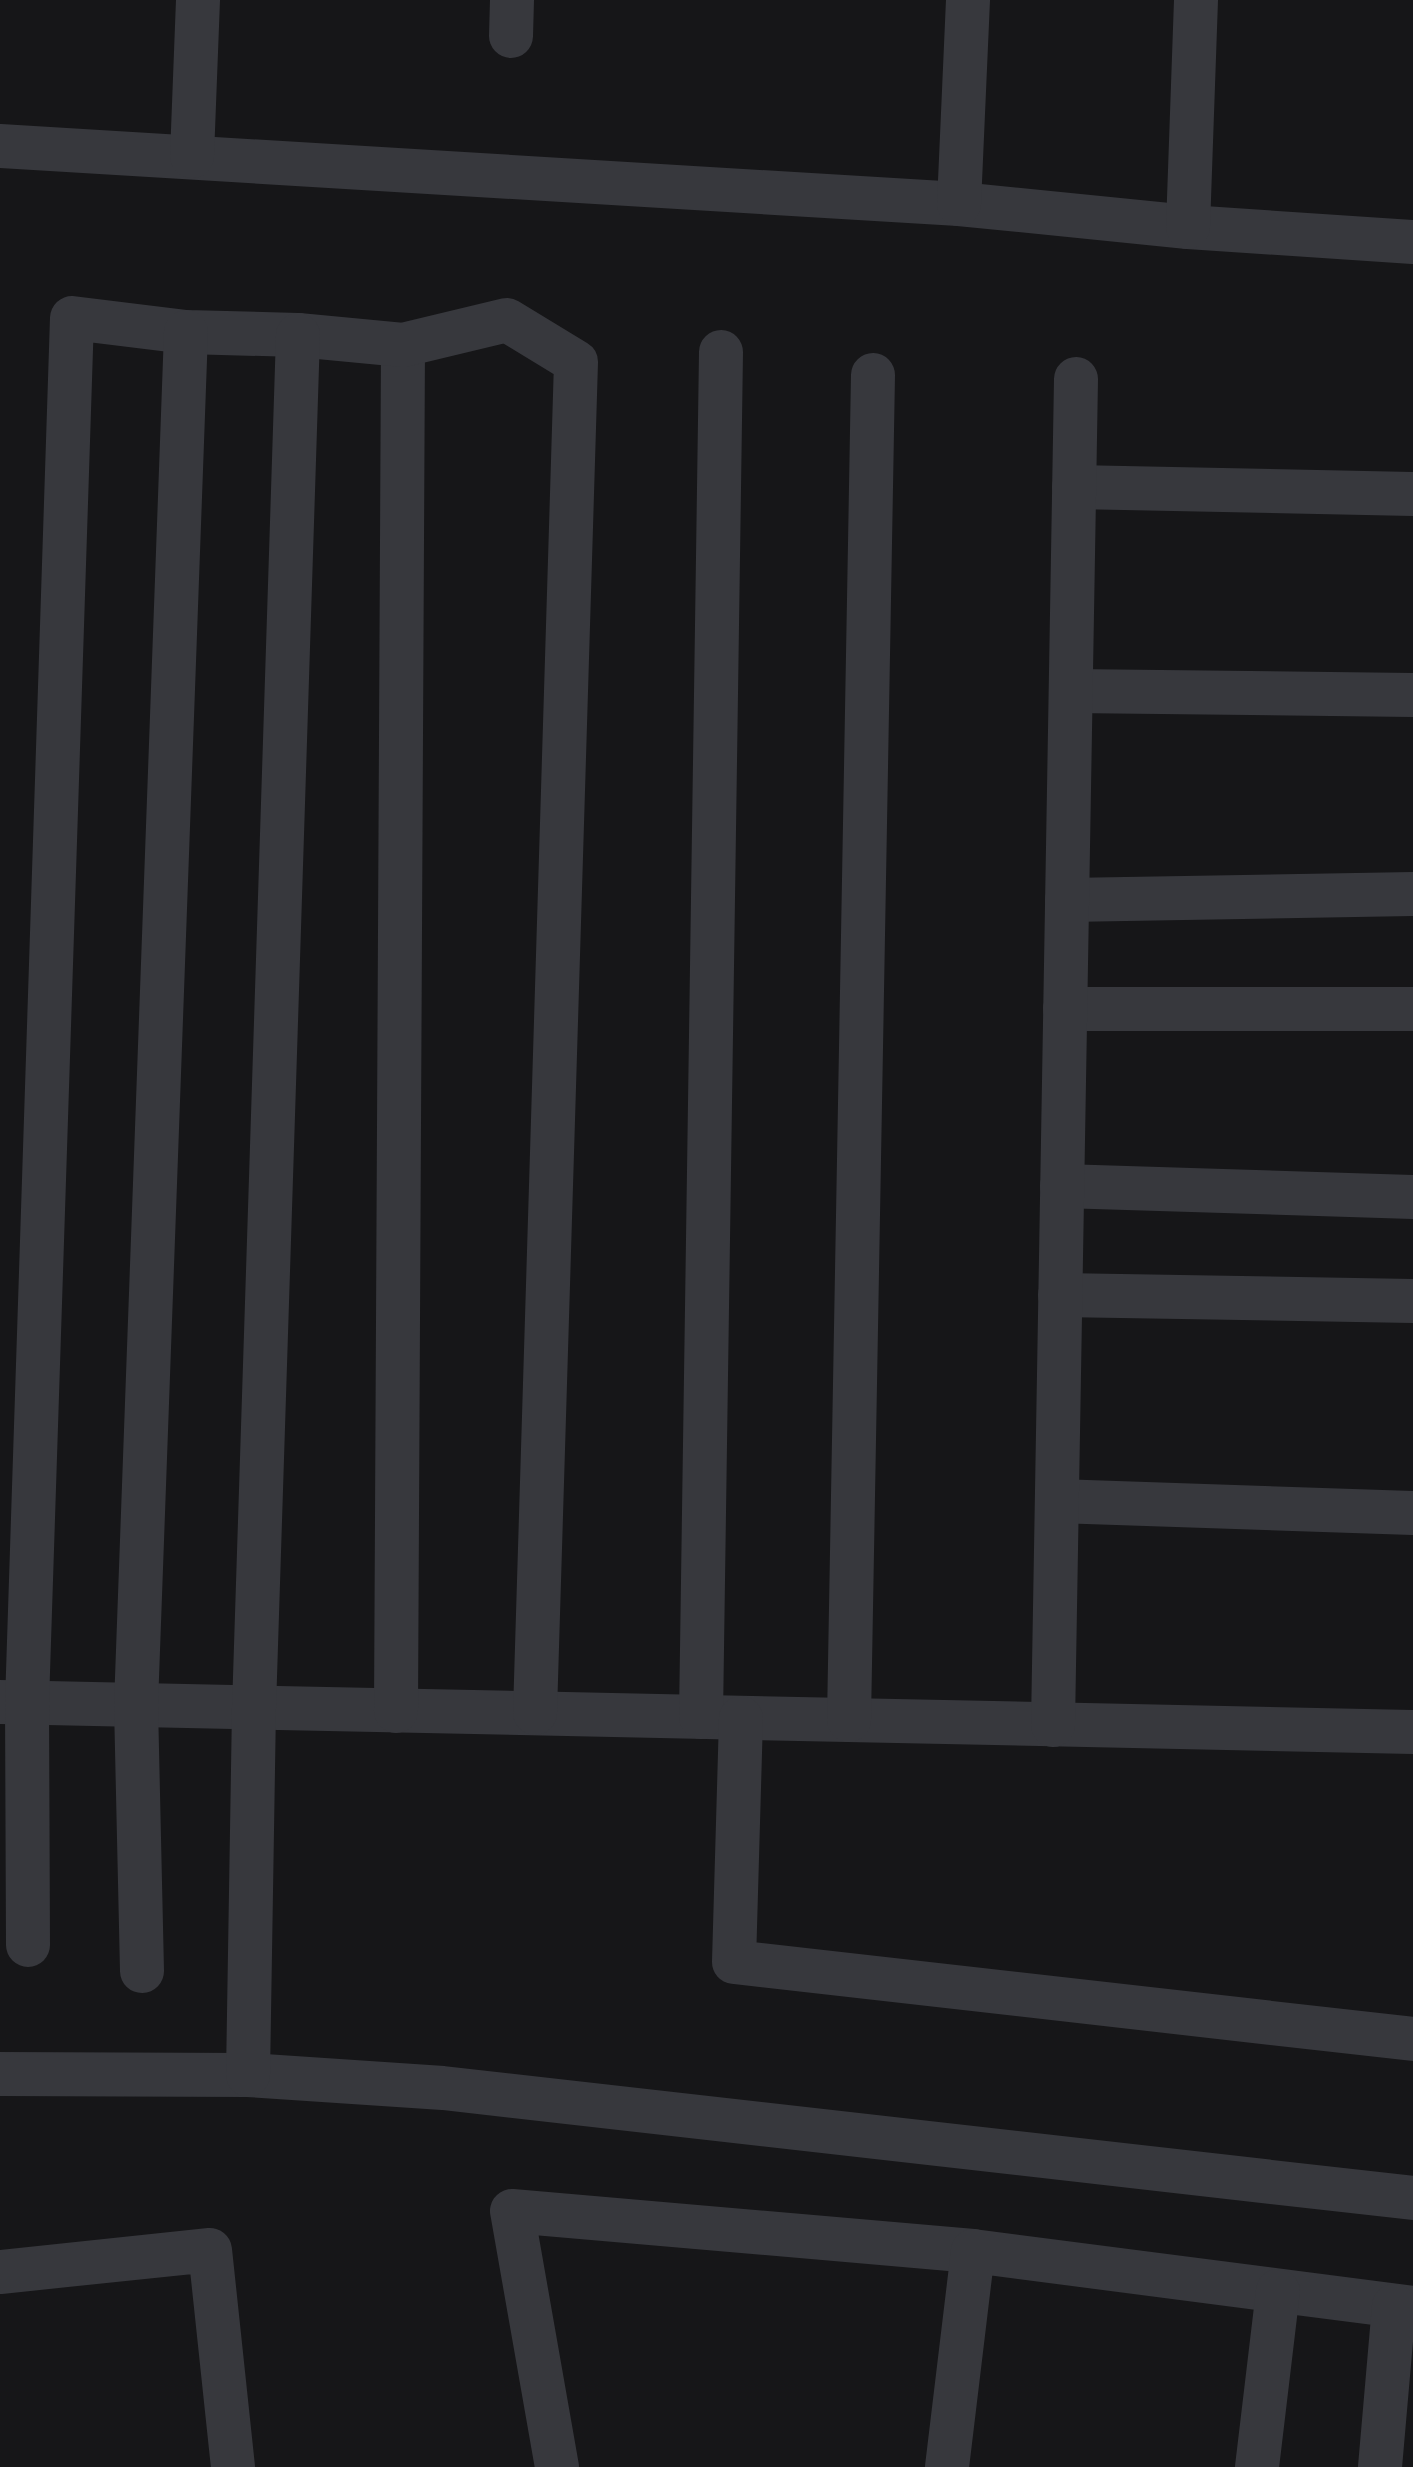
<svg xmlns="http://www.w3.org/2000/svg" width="1413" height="2467" font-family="Manrope,sans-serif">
<rect width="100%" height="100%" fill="#161618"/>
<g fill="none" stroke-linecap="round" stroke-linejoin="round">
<!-- minor -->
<g stroke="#37383d" stroke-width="44">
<path d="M511,36L512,0"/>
<path d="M0,146L959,204L1188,227L1413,242"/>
<path d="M192,156L198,0"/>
<path d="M959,204L968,0"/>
<path d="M1188,227L1196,0"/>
<path d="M1074,487L1413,494"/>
<path d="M1071,691L1413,695"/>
<path d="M1067,900L1413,894"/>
<path d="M1065,1009H1413"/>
<path d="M1062,1186L1413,1197"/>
<path d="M1060,1295L1413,1301"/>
<path d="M1057,1501L1413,1513"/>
<path d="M0,1702L1413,1732"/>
<path d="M396,1711L403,345"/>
<path d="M701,1717L721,352"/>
<path d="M741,1718L734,1962L1413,2039"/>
<path d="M849,1720L873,375"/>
<path d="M1053,1725L1076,379"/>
<path d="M28,1945L27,1703L72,318L186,332L298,335L403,345L507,320L576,362L535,1713"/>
<path d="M142,1971L136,1705L186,332"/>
<path d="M0,2074L248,2075L443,2088L1413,2198"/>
<path d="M248,2075L254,1708L298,335"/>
<path d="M0,2272L210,2250L233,2467"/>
<path d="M557,2467L512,2211L973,2251"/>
<path d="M947,2467L973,2251L1413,2308"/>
<path d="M1257,2467L1278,2291"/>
<path d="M1380,2467L1394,2306"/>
</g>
</g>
</svg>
